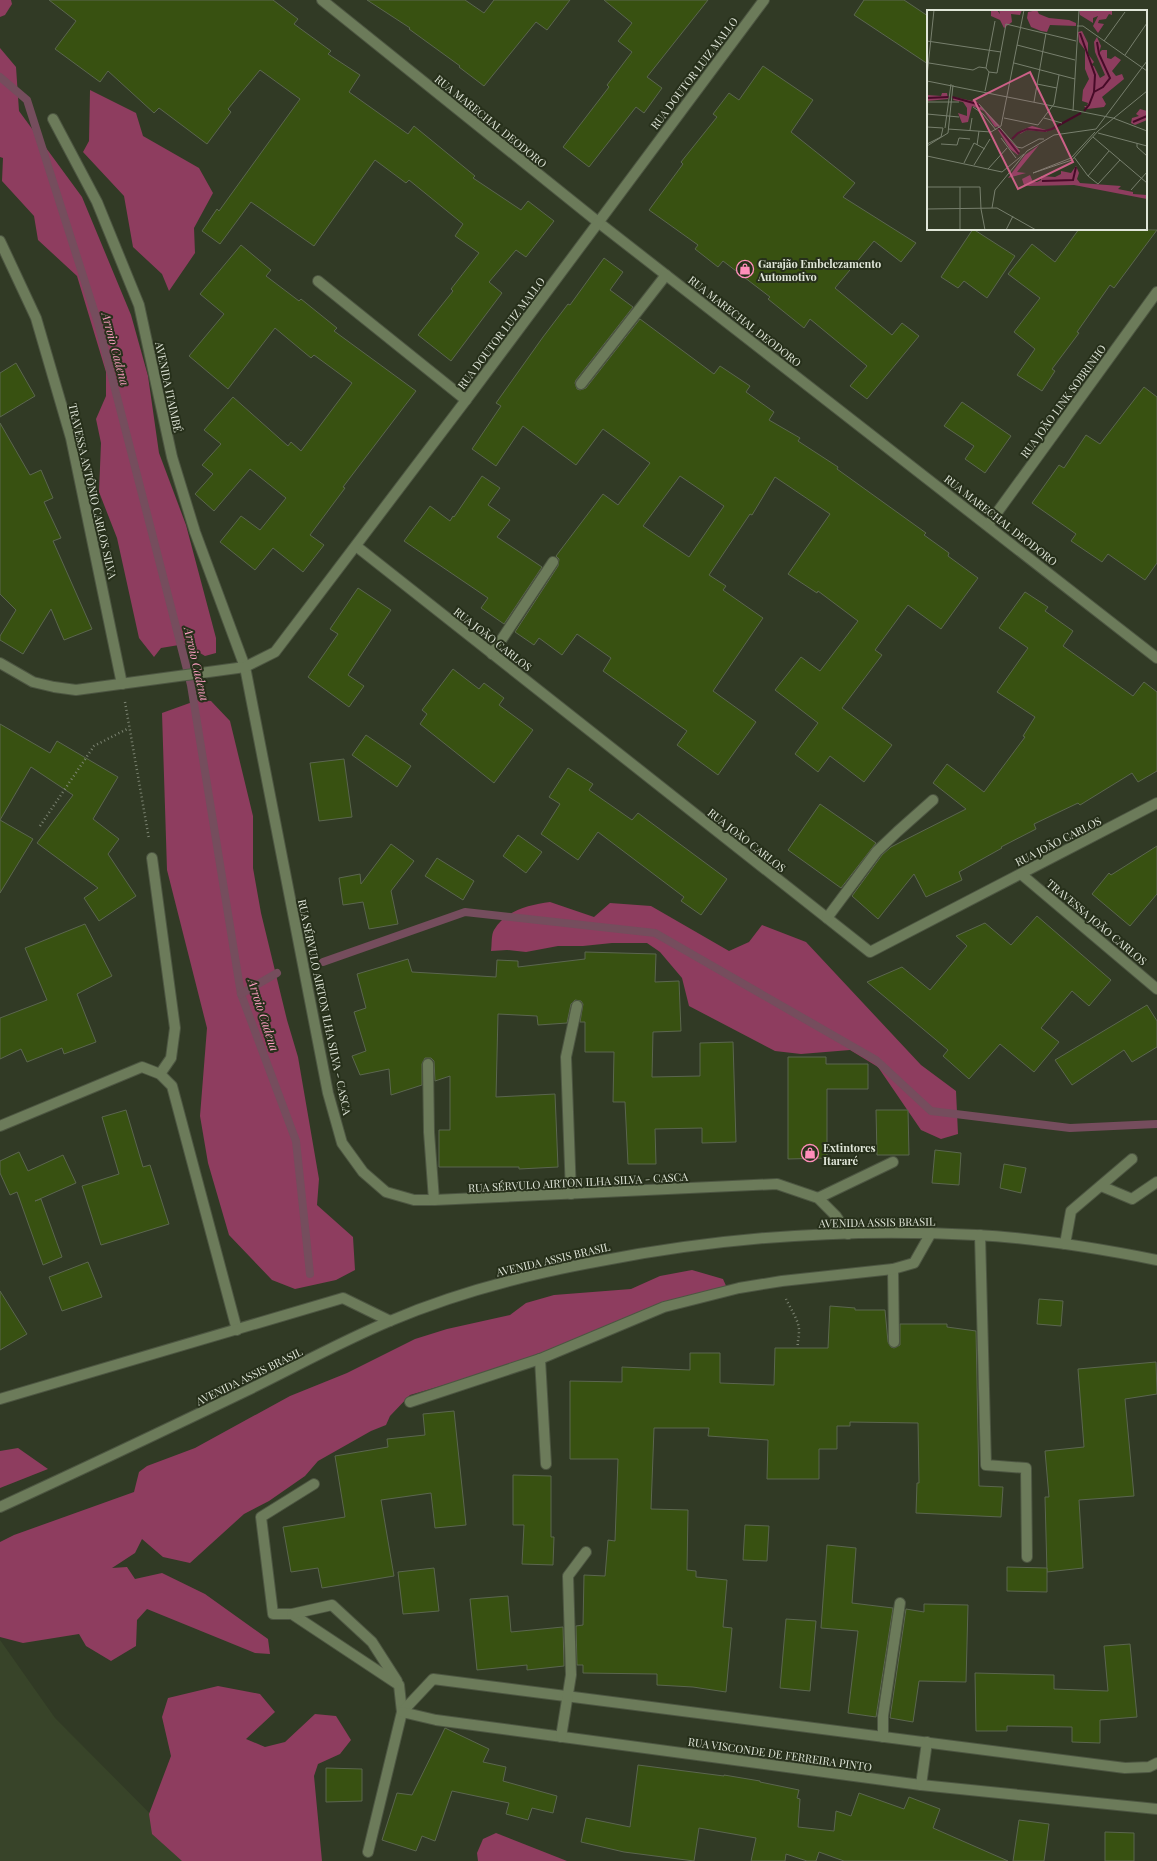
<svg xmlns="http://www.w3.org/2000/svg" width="1157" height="1861" font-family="'Playfair Display',serif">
<rect width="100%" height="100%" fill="#313a25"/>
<!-- built -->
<path fill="#384429" d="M0,1640L55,1718L190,1854L201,1861H0Z"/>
<!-- forest -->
<g fill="#8e3d5f">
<path d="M0,0H11L12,4L5,15L0,17Z"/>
<path d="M0,48L16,67L19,111L82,197L131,315L148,376L159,453L186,525L216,638V653L205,656L185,644L161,648L154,657L139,638L117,538L99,492L101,443L96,419L106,396V372L77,276L38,240L34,216L2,181L3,158L0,157Z"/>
<path d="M90,90L136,113L143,136L199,168L213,193L194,228L195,253L169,291L162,274L133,247L124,196L83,152L89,141Z"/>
<path d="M198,700L211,701L230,721L253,816V868L261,913L287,1020L298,1057L319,1179L317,1205L353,1237L355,1270L336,1280L295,1289L272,1280L229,1235L208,1163L200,1116L207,1028L167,870L162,713Z"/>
<path d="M550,902L594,917L610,903L651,906L729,951L749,942L762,925L806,942L921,1065L956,1091L958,1134L941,1139L921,1130L878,1067L850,1050L801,1054L775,1051L689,1006L682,978L660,952L647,943H612L583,946H558L526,952L507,950L491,951C492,945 491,935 494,930C506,910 529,905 550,902Z"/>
<path d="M692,1270L723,1279L727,1288L576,1346L410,1395L390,1416L386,1425L371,1431L318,1461L305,1476L269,1501L244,1514L190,1563L163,1557L142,1539L135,1553L112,1568L127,1567L135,1579L162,1573L205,1594L268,1639L270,1654L255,1653L147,1609L137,1620L136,1646L111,1661L86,1646L79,1634L23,1643L0,1637V1542L14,1535L134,1492L139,1472L147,1466L195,1448L290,1396L347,1373L415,1339L447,1329L510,1315L526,1303L554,1295L631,1289L660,1276Z"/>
<path d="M18,1448L48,1469L0,1488V1451Z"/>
<path d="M218,1686L260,1694L275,1712L246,1739L265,1747L285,1742L315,1714L336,1716L351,1740L340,1754L318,1764L314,1776L322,1861H182L152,1834L149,1814L171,1756L162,1717L168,1698Z"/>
<path d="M496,1833L567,1861H478L477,1853L483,1839Z"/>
</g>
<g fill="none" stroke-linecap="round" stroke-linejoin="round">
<!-- stream -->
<g stroke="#754d5d" stroke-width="8">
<path d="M0,77L27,100L98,323L191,685L241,994L296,1141L310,1274"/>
<path d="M323,962L465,912L655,933L876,1060L931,1111L1070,1128L1157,1124"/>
<path d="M241,994L277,973"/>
</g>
</g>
<!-- building -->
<g fill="#385111" stroke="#5b664f" fill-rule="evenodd">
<path d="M49,0H273L298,19L294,24L331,51L328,54L360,75L349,92L408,134L414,126L475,176L473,178L521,210L528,201L554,221L526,257L516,250L489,282L502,293L451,361L418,335L453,291L451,289L479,253L455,236L463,224L409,180L406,183L375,160L314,246L251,202L220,244L202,231L217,209L219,211L300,99L260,70L228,109L231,112L207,144L159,108L154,113L108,71L100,82L55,49L76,21Z"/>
<path d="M367,0H465L484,13L494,0H570L547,30L536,22L484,86L459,67L460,66L409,29L410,28Z"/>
<path d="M604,0H708L647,77L662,88L644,113L636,107L589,167L563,147L609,87L607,85L632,52L618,41L632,23Z"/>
<path d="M864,0H904L928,16V64L854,15Z"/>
<path d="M763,66L813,100L791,132L855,183L843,197L916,243L901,262L874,241L835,288L892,335L902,323L919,336L867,399L850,386L867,366L810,319L804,328L768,299L770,297L723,261L718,267L695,249L698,245L649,210L683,164L681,162L717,117L713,114L729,93L739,100Z"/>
<path d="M973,229L1015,256L987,298L964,281L958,288L941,277Z"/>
<path d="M1079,229L1157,230L1114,288L1110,285L1077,332L1079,333L1052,369L1055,371L1042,391L1017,375L1035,349L1014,332L1040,298L1008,274L1032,244L1055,262Z"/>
<path d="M241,245L271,270L266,276L299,301L301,299L337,328L334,331L416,391L343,487L345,488L310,535L324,545L303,572L273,548L255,570L220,542L241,516L260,530L286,498L250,469L214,511L195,494L213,474L202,465L221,444L204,430L233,397L288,446L291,442L301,451L352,383L314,355L311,358L275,328L228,389L189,356L224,314L200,294Z"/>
<path d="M604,258L623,272L610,290L633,307L576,380L575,383L577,389L580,390L586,388L640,319L714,374L720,366L750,386L746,392L774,412L769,420L800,438L798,441L838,467L837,469L926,533L924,535L949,553L948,556L978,578L941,629L908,605L875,650L882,655L842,708L892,745L864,782L830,756L818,772L795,754L818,723L775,690L801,657L820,671L858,621L818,591L817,593L788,574L830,514L775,477L752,515L750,514L709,575L726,586L723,590L763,618L713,691L756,722L718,775L677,745L687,731L603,671L611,658L577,634L562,655L539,638L534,645L515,632L558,566L559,559L556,556L603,494L618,505L650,463L603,429L576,465L523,426L496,466L472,449L501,406L496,403L543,337L568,304L570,305ZM680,476L724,506L689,557L643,526Z"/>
<path d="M16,363L35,396L0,417V373Z"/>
<path d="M1144,387L1157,397V563L1145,580L1108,554L1102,562L1071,541L1076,534L1032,503L1059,465L1064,468L1086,435L1100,444Z"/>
<path d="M962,402L1011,436L985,473L965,459L974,446L944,426Z"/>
<path d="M0,423L30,475L41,470L53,498L44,502L61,538L53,541L92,629L64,640L51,609L23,654L0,640V636L16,610L0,594Z"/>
<path d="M482,476L500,488L488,505L510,520L497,537L542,567L504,624L481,608L488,598L404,541L430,506L450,521L453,516L454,517Z"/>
<path d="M358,588L391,610L348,675L364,686L349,707L308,677L338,634L330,629Z"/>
<path d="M1025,592L1048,607L1045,611L1073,631L1063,646L1133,696L1144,682L1157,692V771L1138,782L1132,773L1080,805L1078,803L1034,824L1036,829L1001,847L1002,848L959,872L962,880L926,897L914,874L878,919L852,896L882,855L891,847L966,809L933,783L947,764L984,792L1025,737L1023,736L1035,717L997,692L1028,648L999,628Z"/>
<path d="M453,669L479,689L484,683L504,698L499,705L533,730L494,783L420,724L427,714L422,710Z"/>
<path d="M0,724L50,753L57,741L118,777L93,819L119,839L108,854L136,896L99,921L84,898L98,888L37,843L73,795L31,767L0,820L33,839L0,893Z"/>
<path d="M366,735L411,766L397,787L352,755Z"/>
<path d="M344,759L352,817L319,821L310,763Z"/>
<path d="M568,768L593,784L589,790L632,820L638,813L727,879L701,915L681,901L684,897L598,832L578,860L541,834L560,804L549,797Z"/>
<path d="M820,804L876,843L841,888L788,850Z"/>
<path d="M518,835L542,852L526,873L503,856Z"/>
<path d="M391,844L414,861L391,891L398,924L369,929L363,902L343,905L339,878L360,874L361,884Z"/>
<path d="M1157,846V894L1130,926L1092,894L1109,873L1111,875Z"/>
<path d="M437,858L474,881L463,900L425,876Z"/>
<path d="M1037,916L1111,980L1089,1006L1072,991L1041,1028L1059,1042L1034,1072L1000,1044L969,1079L943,1056L948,1050L867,982L902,967L930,990L967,946L956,936L985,923L1011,945Z"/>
<path d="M85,924L112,976L77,994L96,1042L64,1054L62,1048L27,1062L21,1049L0,1059V1018L47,1000L25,948Z"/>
<path d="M585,952L656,954L655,982L679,981L681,1031L653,1032L652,1077L700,1076V1043L733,1042L736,1142L702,1143V1128L655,1129L656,1164H628L625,1102H613L614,1052H585V1022H580L583,1004L581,1001L575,1000L571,1004L567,1023L538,1025L537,1016L498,1014L496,1097L555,1094L558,1167L519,1169V1167H439V1130H450V1076L435,1081L434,1061L431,1058H425L422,1064V1085L391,1095L389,1069L360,1075L352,1056L366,1051L354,1012L366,1008L357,974L408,959L412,972L496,977L497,960L518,961V967L585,959Z"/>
<path d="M1147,1005L1157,1021V1047L1132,1062L1124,1050L1072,1085L1055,1060Z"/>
<path d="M788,1057H826V1064H868V1089H827V1158L788,1159Z"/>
<path d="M126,1110L143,1167L150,1165L169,1224L101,1245L82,1186L119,1174L102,1117Z"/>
<path d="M876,1110H908L909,1155H877Z"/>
<path d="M935,1150L961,1153L959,1185L932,1183Z"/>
<path d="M19,1152L28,1171L63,1155L76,1183L35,1201L41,1199L62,1257L43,1265L17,1192L10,1195L0,1173V1161Z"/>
<path d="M1004,1164L1026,1168L1021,1193L1000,1188Z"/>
<path d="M88,1262L102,1297L62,1311L49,1277Z"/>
<path d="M0,1291L27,1334L0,1350Z"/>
<path d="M1039,1299L1063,1301L1061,1326L1037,1324Z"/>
<path d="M830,1306L855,1308V1310H885L888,1342L891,1347L894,1348L900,1345V1324H947V1327L976,1331L979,1486L1003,1487L1001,1517L916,1513L917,1483H919L918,1423L850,1422V1426H837V1449H819V1479H767L768,1440L708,1436L709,1428H654L651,1509L688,1510L687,1570L696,1571V1577L727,1580L723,1627L732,1628L726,1692L693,1687L657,1685V1674L583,1673V1665H577L576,1626L583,1625L584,1575L605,1576L608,1540L615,1541L618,1459H570V1381L622,1382V1367L690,1370V1353H720V1383L774,1385L775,1348H828Z"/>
<path d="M1156,1362L1157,1394L1125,1399L1134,1496L1079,1500L1083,1568L1047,1572L1045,1497H1049L1045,1451L1084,1447L1078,1369Z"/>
<path d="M454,1411L466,1525L435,1528L431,1493L381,1500L394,1576L322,1588L318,1568L291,1572L283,1527L345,1517L335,1456L388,1447L387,1439L425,1435L423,1414Z"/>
<path d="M513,1475L551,1476V1537H554L553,1565L522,1564L524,1525H513Z"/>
<path d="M745,1525L769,1526L767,1561L743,1560Z"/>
<path d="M827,1545L856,1548L852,1603L893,1608L876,1717L848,1713L858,1631L821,1628Z"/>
<path d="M1007,1567L1047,1568V1592L1007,1591Z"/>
<path d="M434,1568L439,1611L403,1614L398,1572Z"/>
<path d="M508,1596L511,1632L563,1627L564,1666L527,1670V1665L477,1670L470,1599Z"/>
<path d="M924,1604L968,1605L966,1682L919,1681L913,1722L890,1718L906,1609L924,1612Z"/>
<path d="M786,1619L816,1621L810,1691L780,1688Z"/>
<path d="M1130,1644L1137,1717L1100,1720V1743L1072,1742V1727L1007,1726V1731H976L975,1673L1054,1675V1689L1108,1691L1104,1646Z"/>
<path d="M445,1728L489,1749L483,1762L506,1767L503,1781L557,1796L553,1813L532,1808L528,1820L506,1814L509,1803L452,1791L435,1841L422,1836L416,1851L382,1840L397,1793L412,1795Z"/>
<path d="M638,1765L724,1776V1775L760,1781V1782L799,1790L797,1798L800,1799L798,1827L834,1831L836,1811L851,1816L859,1793L904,1809L909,1797L940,1809L933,1828L1008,1861H844L819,1852L816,1861H807L786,1854L785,1861H751L756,1838L699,1828L694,1861L624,1852L581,1842L586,1818L630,1827Z"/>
<path d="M326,1768L362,1769V1801L326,1802Z"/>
<path d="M1019,1820L1049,1824L1044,1861H1013Z"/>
<path d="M1105,1832L1134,1833V1861H1105Z"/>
</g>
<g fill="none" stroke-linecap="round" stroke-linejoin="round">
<!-- minor casing -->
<g stroke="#4d5642" stroke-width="12">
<g id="minor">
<path d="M322,0L598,222L1157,658"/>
<path d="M53,119L97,202L139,305L172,457L195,532L245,667L328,1093L342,1143L363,1172L386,1192L414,1200H434L777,1184L818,1198L836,1216L848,1234"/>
<path d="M0,241L36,318L71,438L122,684"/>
<path d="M318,281L466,400"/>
<path d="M581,384L666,275"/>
<path d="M988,525L1157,292"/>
<path d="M356,546L870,952L1157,803"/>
<path d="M492,654L553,562"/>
<path d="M0,663L33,682L54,687L76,690L245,667L275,652L466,400L764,0"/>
<path d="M152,858L175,1028L171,1058L160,1074"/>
<path d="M1021,874L1157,989"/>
<path d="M827,918L877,851L897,832L933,800"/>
<path d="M428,1064L429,1132L434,1200"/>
<path d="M0,1126L142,1067L160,1074L172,1086L237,1330"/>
<path d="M1101,1186L1132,1199L1157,1182"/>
<path d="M571,1194L566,1057L577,1006"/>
<path d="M818,1198L893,1162"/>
<path d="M980,1235L986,1465L1026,1468L1027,1557"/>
<path d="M1065,1244L1071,1211L1132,1159"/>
<path d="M893,1269L894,1342"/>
<path d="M540,1359L546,1464"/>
<path d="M0,1399L343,1298L390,1321"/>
<path d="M410,1402L540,1359L664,1307L739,1288L782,1281L893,1269L914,1263L931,1233"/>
<path d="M314,1484L261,1517L273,1614H292L399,1685L402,1712L368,1852"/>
<path d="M0,1507C83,1469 165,1430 248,1390C295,1367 342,1341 390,1321C458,1292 529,1274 600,1261C723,1237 851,1228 976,1235C1037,1238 1097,1248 1157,1260"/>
<path d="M292,1614L332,1605L372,1642L397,1681"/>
<path d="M402,1712L433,1679L1125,1768L1149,1767L1157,1763"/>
<path d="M402,1712L436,1720L921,1785L1157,1809"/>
<path d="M561,1737L571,1675L568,1576L586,1552"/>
<path d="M883,1737V1716L900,1603"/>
<path d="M921,1785L927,1742"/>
</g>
</g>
<!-- path -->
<g stroke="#7c8472" stroke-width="2.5" stroke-dasharray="1 3" stroke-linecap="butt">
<path d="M125,702L149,839"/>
<path d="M40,826L94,746L129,728"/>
<path d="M786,1299C790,1308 800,1322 799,1332C799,1338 797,1342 798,1348"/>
</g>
<!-- minor -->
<use href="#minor" stroke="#6c7b5a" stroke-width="10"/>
</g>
<!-- icons -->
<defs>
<g id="shop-ring" transform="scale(0.9)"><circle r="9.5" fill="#27301b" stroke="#ff8eba" stroke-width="1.5"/><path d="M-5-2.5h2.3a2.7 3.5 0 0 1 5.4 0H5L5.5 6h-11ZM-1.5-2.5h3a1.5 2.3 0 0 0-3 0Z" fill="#ff8eba"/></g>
</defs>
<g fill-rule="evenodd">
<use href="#shop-ring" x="745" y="269"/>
<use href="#shop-ring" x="810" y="1153"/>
</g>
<g text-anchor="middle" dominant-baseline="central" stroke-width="4" stroke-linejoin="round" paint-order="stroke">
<!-- street labels -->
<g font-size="11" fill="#e0e6d9" stroke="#27301b">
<text transform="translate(694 73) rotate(-53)">RUA DOUTOR LUIZ MALLO</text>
<text transform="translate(491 121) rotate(39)">RUA MARECHAL DEODORO</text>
<text transform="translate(745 321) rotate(38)">RUA MARECHAL DEODORO</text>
<text transform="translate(501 333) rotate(-53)">RUA DOUTOR LUIZ MALLO</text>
<text transform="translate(169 387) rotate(78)">AVENIDA ITAIMBÉ</text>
<text transform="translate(1063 401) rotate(-54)">RUA JOÃO LINK SOBRINHO</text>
<text transform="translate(93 491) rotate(77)">TRAVESSA ANTÔNIO CARLOS SILVA</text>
<text transform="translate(1001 520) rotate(38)">RUA MARECHAL DEODORO</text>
<text transform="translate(493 639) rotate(38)">RUA JOÃO CARLOS</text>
<text transform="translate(747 840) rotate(38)">RUA JOÃO CARLOS</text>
<text transform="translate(1058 841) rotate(-27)">RUA JOÃO CARLOS</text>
<text transform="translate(1097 922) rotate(40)">TRAVESSA JOÃO CARLOS</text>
<text transform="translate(325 1007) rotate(78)">RUA SÉRVULO AIRTON ILHA SILVA - CASCA</text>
<text transform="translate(578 1182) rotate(-3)">RUA SÉRVULO AIRTON ILHA SILVA - CASCA</text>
<text transform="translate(877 1222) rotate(-1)">AVENIDA ASSIS BRASIL</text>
<text transform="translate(553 1259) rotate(-13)">AVENIDA ASSIS BRASIL</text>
<text transform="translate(249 1376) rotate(-26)">AVENIDA ASSIS BRASIL</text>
<text transform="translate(780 1754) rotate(8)">RUA VISCONDE DE FERREIRA PINTO</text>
</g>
<!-- poi labels -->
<g font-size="11" font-weight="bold" fill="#e0e6d9" stroke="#27301b" text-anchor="start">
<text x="758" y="263">Garajão Embelezamento<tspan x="758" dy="13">Automotivo</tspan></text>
<text x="823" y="1147">Extintores<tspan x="823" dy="13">Itararé</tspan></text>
</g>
<!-- water labels -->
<g font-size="12" font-style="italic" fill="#fb9ec1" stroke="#27301b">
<text transform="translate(116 349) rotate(75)">Arroio Cadena</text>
<text transform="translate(197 664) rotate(77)">Arroio Cadena</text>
<text transform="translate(264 1015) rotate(72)">Arroio Cadena</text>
</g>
</g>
<!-- overview -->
<g transform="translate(927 10)">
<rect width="220" height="220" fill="#313a25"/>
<path d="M64,0H70L73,4L72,0H95L93,5L84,4L85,12L77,18L73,10L64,6ZM110,0L112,4L122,8L142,10L149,13V16L123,15L120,22L114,21L104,17L100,8L101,2ZM152,0H185V5L182,4L179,9L172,10L171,13L177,14L171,23L166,16L171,6L166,8V13L153,5ZM155,21L161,33V44L167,52L164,55L167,56L173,68L178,65L168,42L167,32L170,27L174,36L172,43L175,40H180V48L184,49L188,46L194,50L185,61L189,66L195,64L197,69L175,87L179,94L177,97L160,99L157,96H160L161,93L155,91L156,80L162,69L158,59V40L152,32L151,22ZM15,83H20L21,89L0,91V85L14,86ZM27,87L45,91L47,89L73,116L68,117L57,101L45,96L41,112L35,113L31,103L40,106V98L36,92L26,90ZM213,99L220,101V110L208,115L204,113L205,108L212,106L209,104ZM105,116L119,120L120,122L100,120L93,124L95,120ZM73,119L93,141L91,145L83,139L71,120ZM112,135L90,162L99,163L81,168L98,145ZM149,156L152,163L150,169L153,173L194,176L191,179L206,182V184L220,185V189L147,175L102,176L97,175L95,169L103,165L106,172H110L114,170V166L128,167L134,164V161L144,163Z" fill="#8e3d5f"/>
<path fill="none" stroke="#470b28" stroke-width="2" d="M153,23L168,65L167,82L162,95L157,101M167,82L176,77L183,68L172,44L170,32M25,87L50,94L53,97M0,88L22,87M206,112L220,106M71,117L92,144M85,129L91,123L100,119L118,121L125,119L154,103M115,171L146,170L149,157"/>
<path fill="none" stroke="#777f6d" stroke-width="1" d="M150,16H156L220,61M0,31L74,42M177,31L198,2M90,35L148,50M198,45L220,13M2,53L46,60L52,57L59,58M87,53L148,69M62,62L70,63L79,14L149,31M0,66L7,0M0,71L186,108L220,121M110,74L130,78M58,81L62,62L59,58L68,11M0,92H32M107,92L119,23M52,94L90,137L95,138L112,129H117M46,97L56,104L69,120M146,101L152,0M0,104L32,107M77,108L111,115L127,94L132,65M117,108L135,113M74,116L97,0M0,117L16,118M18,118L24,74M21,119L64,122L74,116M43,120L45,108M171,121L220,81M171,123L220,136M166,127L220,173M74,128L89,148M210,133V137L220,146M0,134L14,127L16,118M14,134L30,135L32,128L43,129M50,135L52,121M0,136L21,123L26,75M0,146L75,162L97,144M147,147L161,166L171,174L193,150M37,153L47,133L58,139M47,155L63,129M61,159L80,138M106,163L145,150L171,121M106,163L144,148L168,122M161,166L182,141M0,177H53L54,199L58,220M204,180L220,162M65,198L68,180L100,141L127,125L169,119L220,51M0,199L70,198L109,220M33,220V177M79,220L86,206"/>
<path fill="#cc6087" fill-opacity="0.15" stroke="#cc6087" stroke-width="2" d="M103,62L146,152L91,179L47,90Z"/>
<rect width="220" height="220" fill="none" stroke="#e0e6d9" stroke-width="2"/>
</g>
</svg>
